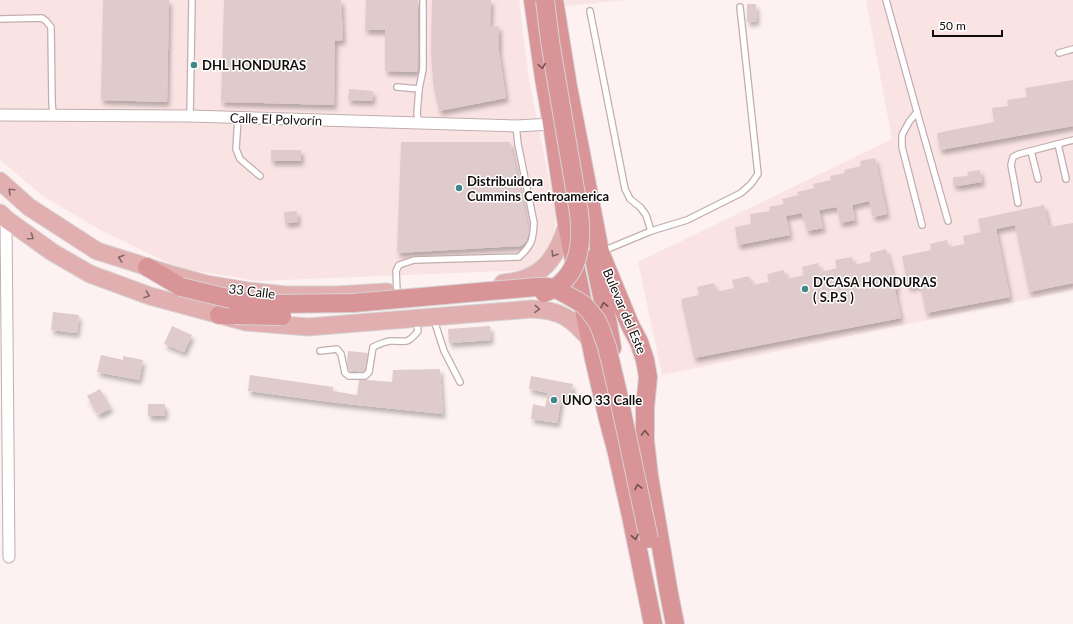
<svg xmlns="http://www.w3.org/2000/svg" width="1073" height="624" font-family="Lato,sans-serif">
<defs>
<filter id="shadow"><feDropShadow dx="2.5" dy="4.5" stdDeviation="2" flood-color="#0004"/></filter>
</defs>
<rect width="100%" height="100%" fill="#fef1f1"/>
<!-- built -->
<g fill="#fae3e3">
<path d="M0,0H519L529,79L556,216L554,234L545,256L526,270L258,281L179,268L102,231L44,197L0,160Z"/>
<path d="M565,0H626L565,6Z"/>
<path d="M866,0H1073V290L662,375L638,262L892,139Z"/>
</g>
<!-- building -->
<g fill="#dfcbcb" filter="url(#shadow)">
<path d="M103,0H169L167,102L101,100Z"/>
<path d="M224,0H341L343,40L335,41L334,105L221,102Z"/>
<path d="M366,0H418L417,72L385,71V30H365Z"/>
<path d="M432,0H491L490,27L499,26V52L506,98L439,111L433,83L431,51Z"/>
<path d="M747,4H756L757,21L747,22Z"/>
<path d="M1073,80V126L940,150L937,133L994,122L992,108L1008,106L1007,100L1027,97L1025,88Z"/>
<path d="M349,89L373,91L372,101L348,100Z"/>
<path d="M401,142H510L529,232L526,242L521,246L397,253Z"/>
<rect x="271" y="150" width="30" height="11"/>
<path d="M875,158L887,214L873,217L869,201L852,205L855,220L840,223L837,207L819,210L823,228L807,231L802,213L786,216L790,235L738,245L735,227L751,224L750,214L770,211L769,207L784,204L782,199L799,195L797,192L814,188L813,184L831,180L830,176L845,173L844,170L861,166L860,161Z"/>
<path d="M980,170L982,182L957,186V185H953V177L968,176L967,172Z"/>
<path d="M1044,205L1049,227L1073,223V283L1029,292L1015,225L996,229L1010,297L926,313L920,285L908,287L902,256L931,250L930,244L947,240L949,247L965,244L963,236L981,232L978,219Z"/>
<path d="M297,211L298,222L285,223L284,212Z"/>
<path d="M886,249L897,289L895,290L901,318L694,358L681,299L699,295L697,287L714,283L716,292L734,288L732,280L749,276L751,285L769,282L767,274L784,270L786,279L804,275L802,267L818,263L821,272L837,268L835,260L852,257L854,265L871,261L870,253Z"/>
<path d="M53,312L79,315L77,333L51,330Z"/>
<path d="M172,326L192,335L184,352L164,344Z"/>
<path d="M490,326L491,340L449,343L448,329Z"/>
<path d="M348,351L368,353L365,370L363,372L349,370L347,363Z"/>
<path d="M101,355L123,360V356L143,360L139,380L97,372Z"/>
<path d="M440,369L443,414L338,403L248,391L250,375L333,387V391L357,395L359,380H367L392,382L393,370Z"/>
<path d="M531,376L573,384L571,397L562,396L557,423L531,419L533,404L545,407L548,393L529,389Z"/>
<path d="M100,389L111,408L98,415L87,396Z"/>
<rect x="148" y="404" width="17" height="12"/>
</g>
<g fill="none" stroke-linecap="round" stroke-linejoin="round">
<!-- service casing -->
<g stroke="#c2aeae" stroke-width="8">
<g id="service">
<path d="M886,0L917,112L948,221"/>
<path d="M590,11L625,189L630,199L640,207L646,215L651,231"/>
<path d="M0,19L42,18L46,21L51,27L52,102L53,115"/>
<path d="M1059,53L1073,49"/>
<path d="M397,87L419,89"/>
<path d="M917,112L909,122L902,135V147L922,225"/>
<path d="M190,116L192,0"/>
<path d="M238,118L236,149L240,159L260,176"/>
<path d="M419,123L417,114L419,89L423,69V2"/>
<path d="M1058,144L1066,179"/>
<path d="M1031,151L1038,179"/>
<path d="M1018,203L1011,165L1013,157L1019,154L1073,140"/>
<path d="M603,251L651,231L687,220L741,193L751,184L758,174L740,7"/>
<path d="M397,291L396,271L399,265L414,260L519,257C532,245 533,240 534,223L518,144L516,126"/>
<path d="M434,320L444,351L460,382"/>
<path d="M320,351L337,349L341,354L345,373L349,376H365L369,372L373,347C378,345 385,341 391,341C406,340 406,346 418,331L416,319"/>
</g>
</g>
<!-- minor casing -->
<g stroke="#c2aeae" stroke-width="13">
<g id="minor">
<path d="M0,115L190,116L516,126L552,124"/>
<path d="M6,219L9,557"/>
</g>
</g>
<!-- primary casing -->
<g stroke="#d5d3d3" stroke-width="19">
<g id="primary">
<path d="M0,181L29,207L97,251L173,275L206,284L248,291L286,295H336L387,292"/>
<path d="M0,213L6,219L52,252L90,274L150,296L246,322L308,327L532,309C561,310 573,319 591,341"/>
<path d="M503,283C541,280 556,260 567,225"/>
</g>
</g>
<!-- trunk casing -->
<g stroke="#d5d3d3" stroke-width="20">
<g id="trunk">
<path d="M533,0L544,78L552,124L567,225L594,359L608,419L617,453L631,516L653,624"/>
<path d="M554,0L568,87L600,252L630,325L639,342L645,360L648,377L645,408V441L649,476L669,594L675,624"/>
<path d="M594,258L608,324L612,348"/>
<path d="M147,267L181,287"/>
<path d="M219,315H235"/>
</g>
</g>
<!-- service -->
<use href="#service" stroke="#fff" stroke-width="5.5"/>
<!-- minor -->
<use href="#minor" stroke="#fff" stroke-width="11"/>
<!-- primary -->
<use href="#primary" stroke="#e2afb1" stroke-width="17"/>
<!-- trunk -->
<use href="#trunk" stroke="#d89497" stroke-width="18"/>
<!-- trunk-bridge casing -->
<g stroke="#d5d3d3" stroke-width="20" stroke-linecap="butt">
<g id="trunk-bridge">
<path d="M181,287L235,300L274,304L353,303L536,287H548L558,290L576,300L584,305L591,313L597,321L601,330L607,347L617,389L649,539"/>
<path d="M544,293C579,280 583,245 579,213L550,41L545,0"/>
<path d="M235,315L282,316"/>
</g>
</g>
<!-- trunk-bridge -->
<use href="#trunk-bridge" stroke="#d89497" stroke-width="18"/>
</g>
<!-- one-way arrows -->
<defs><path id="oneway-chevron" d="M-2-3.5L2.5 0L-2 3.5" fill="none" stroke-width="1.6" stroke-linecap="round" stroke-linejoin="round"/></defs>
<g stroke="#765052">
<use href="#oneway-chevron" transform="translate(542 66) rotate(82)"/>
<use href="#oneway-chevron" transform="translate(604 305) rotate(-102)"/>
<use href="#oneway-chevron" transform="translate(645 433) rotate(-90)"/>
<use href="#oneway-chevron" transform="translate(638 487) rotate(-102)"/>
<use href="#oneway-chevron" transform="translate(635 537) rotate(79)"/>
</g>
<g stroke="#856667">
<use href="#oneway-chevron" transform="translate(11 191) rotate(-137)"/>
<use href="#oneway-chevron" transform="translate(31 237) rotate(35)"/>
<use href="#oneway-chevron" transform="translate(554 254) rotate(122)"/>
<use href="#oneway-chevron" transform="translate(121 258) rotate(-162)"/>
<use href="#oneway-chevron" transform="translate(147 295) rotate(19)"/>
<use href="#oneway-chevron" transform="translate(537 309) rotate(3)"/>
</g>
<!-- markers -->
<g fill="#3f8789" stroke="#fff" stroke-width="1.5">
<circle cx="194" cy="65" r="4"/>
<circle cx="459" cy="188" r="4"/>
<circle cx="805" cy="289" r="4"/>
<circle cx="554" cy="400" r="4"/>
</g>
<g text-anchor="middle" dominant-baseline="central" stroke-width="3" stroke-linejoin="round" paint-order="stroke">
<!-- poi labels -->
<g font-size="13" font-weight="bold" fill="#130c0c" stroke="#fff" text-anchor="start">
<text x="202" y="65">DHL HONDURAS</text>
<text x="467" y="181">Distribuidora<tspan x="467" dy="15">Cummins Centroamerica</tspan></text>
<text x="813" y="282">D'CASA HONDURAS<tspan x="813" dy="15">( S.P.S )</tspan></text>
<text x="562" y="400">UNO 33 Calle</text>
</g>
<!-- street labels -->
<g font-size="13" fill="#130c0c" stroke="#fff">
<text transform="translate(276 119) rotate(2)">Calle El Polvorín</text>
<text transform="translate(252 291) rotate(7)">33 Calle</text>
<text transform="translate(625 311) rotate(67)">Bulevar del Este</text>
</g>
</g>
<!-- scale -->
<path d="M933 30v6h69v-6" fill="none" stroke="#130c0c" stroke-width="2"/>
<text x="939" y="30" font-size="12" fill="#130c0c" stroke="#ffffff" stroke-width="3" paint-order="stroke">50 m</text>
</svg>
